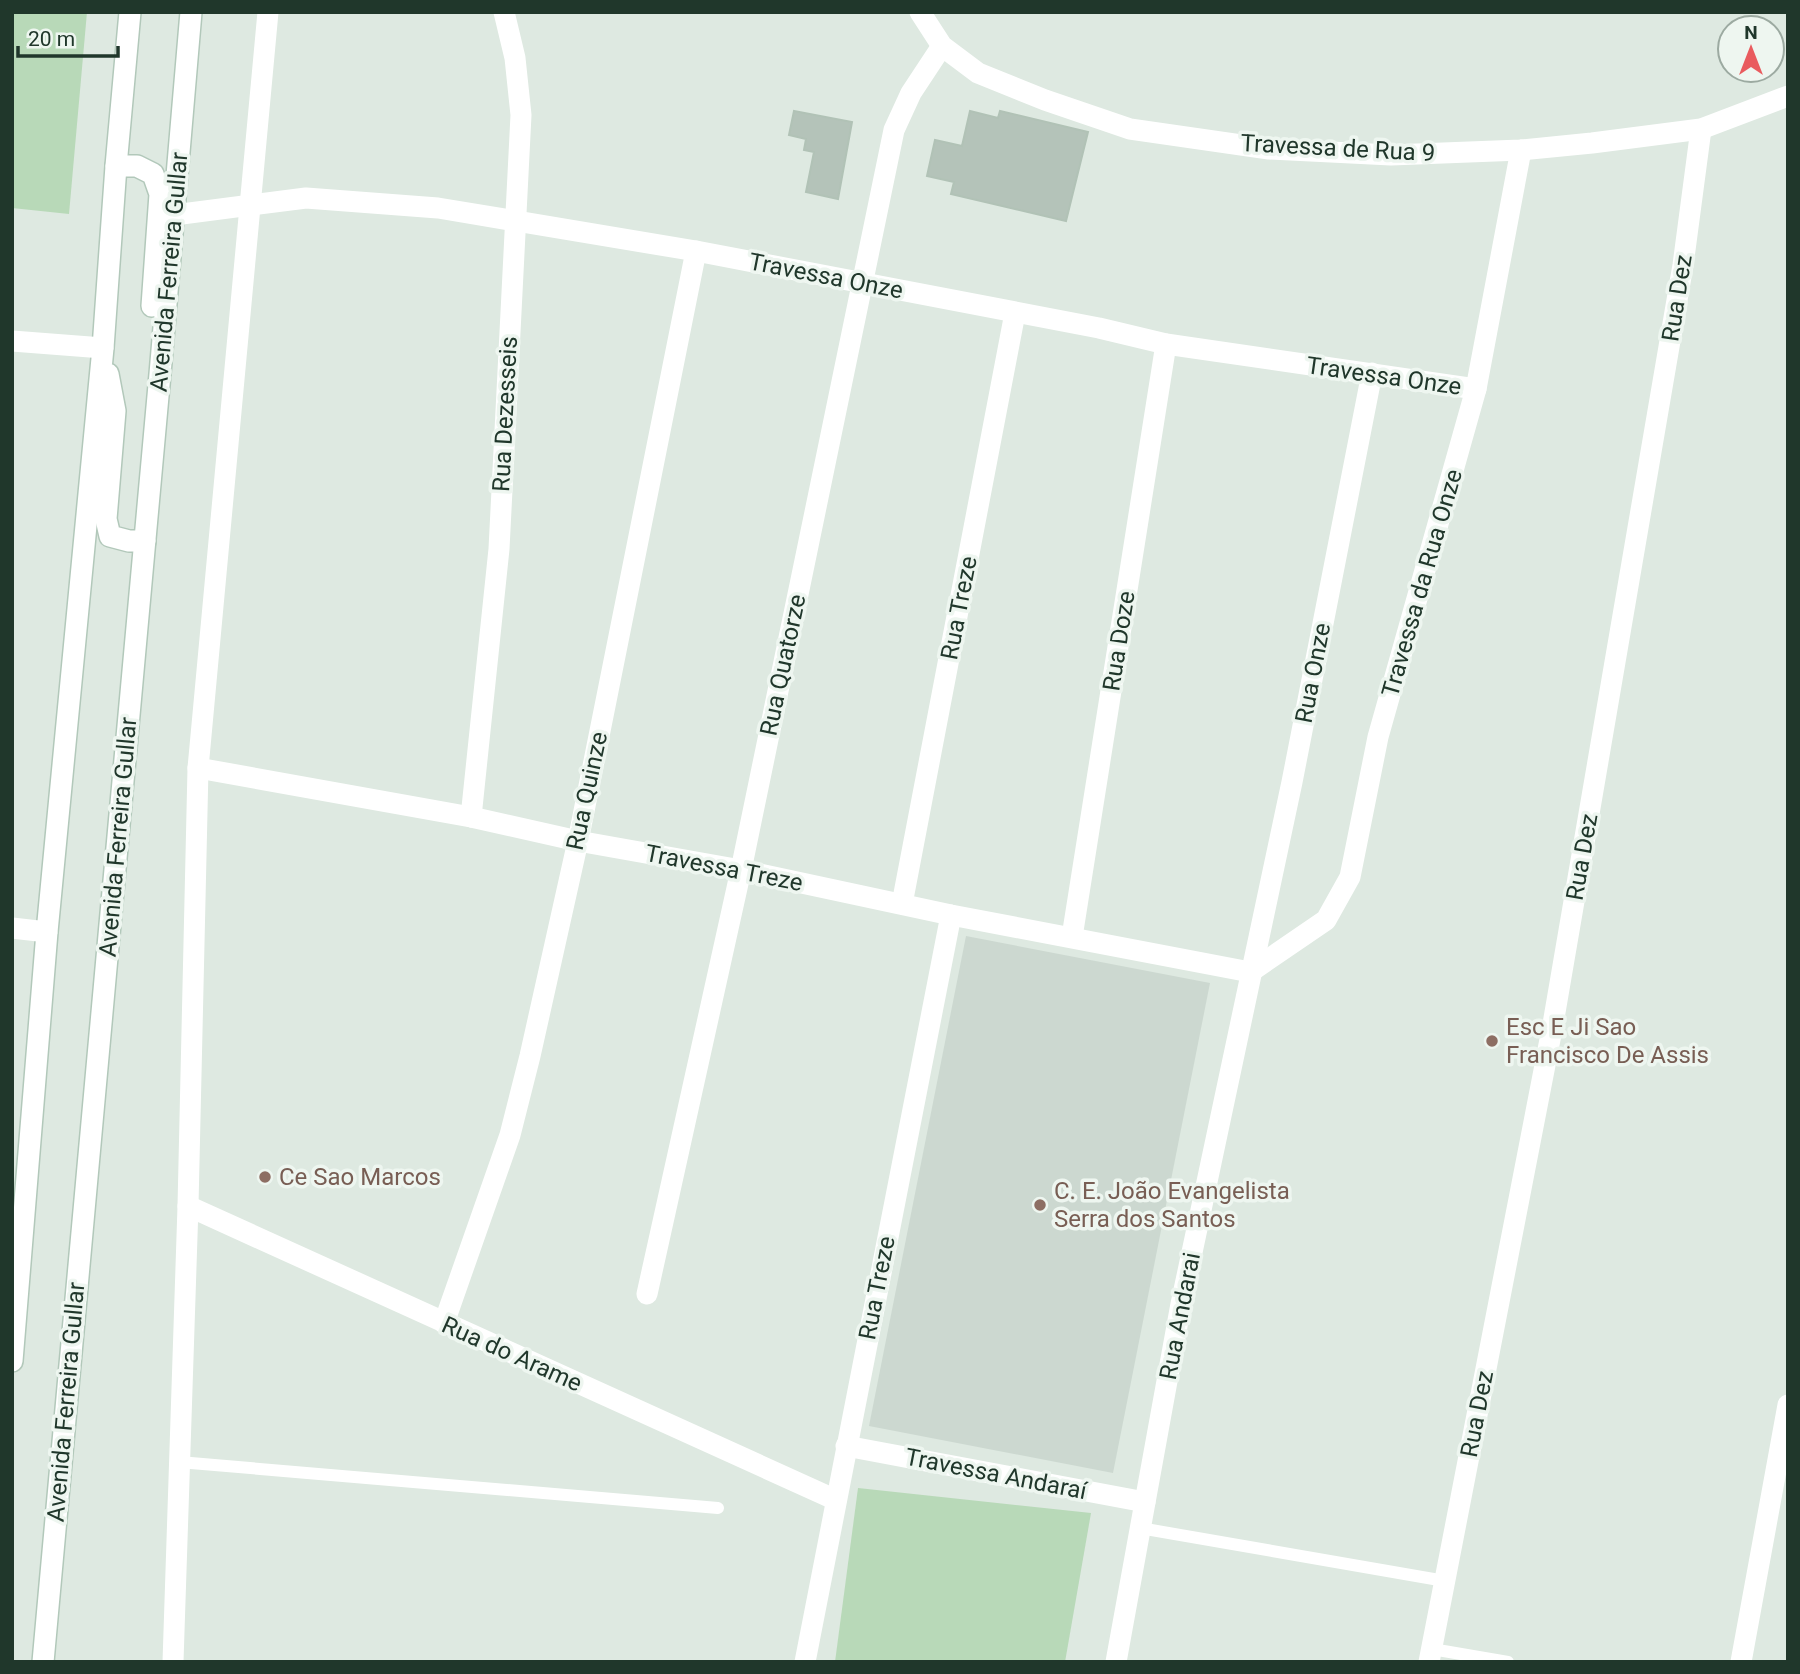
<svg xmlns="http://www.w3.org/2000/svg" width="1800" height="1674" font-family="Roboto,sans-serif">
<rect width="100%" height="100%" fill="#dee9e1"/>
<!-- built -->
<path fill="#ccd8d0" d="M966,936L1210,983L1113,1473L869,1426Z"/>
<!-- green -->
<g fill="#b8d9b8">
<path d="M12,12H87L69,214L12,208Z"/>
<path d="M858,1488L1091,1513L1065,1662H835Z"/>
</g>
<!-- building -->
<g fill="#b4c3b9" stroke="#b1c2b6" stroke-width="2">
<path d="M794,111L852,122L838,199L806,192L814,152L804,150L806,139L789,135Z"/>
<path d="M970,111L998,118L1000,111L1088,132L1066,221L951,194L954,182L927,176L935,140L962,146Z"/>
</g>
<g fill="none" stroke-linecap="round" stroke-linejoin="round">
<!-- secondary casing -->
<g stroke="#b2c8ba" stroke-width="24">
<g id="secondary">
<path d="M116,166H137L153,174L160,194L152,306"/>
<path d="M108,374L115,411L106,519L110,536L129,541H145"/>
<path d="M12,1361L47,932L103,348L116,166L130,12"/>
<path d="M43,1662L160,374L191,12"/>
</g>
</g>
<!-- lane -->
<g stroke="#fff" stroke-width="12">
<path d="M179,1462L718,1508"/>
<path d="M1140,1528L1445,1581"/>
<path d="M1432,1649L1508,1662"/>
</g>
<!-- street -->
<g stroke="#fff" stroke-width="21">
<path d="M920,12L942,46L978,73L1045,100L1130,129L1269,149L1391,155L1521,150L1592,143L1701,129L1788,96"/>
<path d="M174,215L306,198L438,208L696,251L1099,328L1166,344L1476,389"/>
<path d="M12,341L103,348"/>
<path d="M198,768L471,817L578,841L741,870L951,915L1250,972"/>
<path d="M471,817L499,549L521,115L515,58L504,12"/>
<path d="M902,904L1015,313"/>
<path d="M12,928L47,932"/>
<path d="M1072,937L1166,344"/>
<path d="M1250,972L1326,920L1350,877L1378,737L1476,389L1521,150"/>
<path d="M188,1206L836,1500"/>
<path d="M647,1294L741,870L894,130L911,93L942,46"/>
<path d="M444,1323L510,1135L530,1056L578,841L696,251"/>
<path d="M846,1446L1145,1502"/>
<path d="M173,1662L188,1206L198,768L268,12"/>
<path d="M805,1662L951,915"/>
<path d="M1116,1662L1181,1304L1292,782L1372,373"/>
<path d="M1429,1662L1553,1024L1683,265L1701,129"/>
<path d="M1741,1662L1788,1405"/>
</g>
<!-- secondary -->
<use href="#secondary" stroke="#fff" stroke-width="21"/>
</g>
<!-- markers -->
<g fill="#8d6e63" stroke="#eef6f0" stroke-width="2.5">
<circle cx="1492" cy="1041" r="7"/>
<circle cx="265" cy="1177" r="7"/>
<circle cx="1040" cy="1205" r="7"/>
</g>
<g text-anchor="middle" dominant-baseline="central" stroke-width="7" stroke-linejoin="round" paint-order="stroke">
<!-- street labels -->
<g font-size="24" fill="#20372b" stroke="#eef6f0">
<text transform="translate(1338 148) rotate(3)">Travessa de Rua 9</text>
<text transform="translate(169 272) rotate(-85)">Avenida Ferreira Gullar</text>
<text transform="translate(826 276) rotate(11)">Travessa Onze</text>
<text transform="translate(1677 298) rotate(-81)">Rua Dez</text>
<text transform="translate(1384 376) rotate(8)">Travessa Onze</text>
<text transform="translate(505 414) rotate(-87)">Rua Dezesseis</text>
<text transform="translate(1422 583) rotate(-74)">Travessa da Rua Onze</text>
<text transform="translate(959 608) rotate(-79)">Rua Treze</text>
<text transform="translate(1119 641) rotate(-81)">Rua Doze</text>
<text transform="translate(783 665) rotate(-78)">Rua Quatorze</text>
<text transform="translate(1313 673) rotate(-79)">Rua Onze</text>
<text transform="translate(587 791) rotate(-78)">Rua Quinze</text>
<text transform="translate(118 837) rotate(-85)">Avenida Ferreira Gullar</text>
<text transform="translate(1582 857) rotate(-80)">Rua Dez</text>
<text transform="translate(724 868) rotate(11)">Travessa Treze</text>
<text transform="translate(877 1288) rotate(-79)">Rua Treze</text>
<text transform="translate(1180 1316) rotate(-79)">Rua Andarai</text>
<text transform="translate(512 1354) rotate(24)">Rua do Arame</text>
<text transform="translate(66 1402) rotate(-85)">Avenida Ferreira Gullar</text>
<text transform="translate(1477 1414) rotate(-79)">Rua Dez</text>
<text transform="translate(996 1474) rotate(11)">Travessa Andaraí</text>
</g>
<!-- education labels -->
<g font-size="24" fill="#785e54" stroke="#eef6f0" text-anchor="start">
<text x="1506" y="1027">Esc E Ji Sao<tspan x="1506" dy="28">Francisco De Assis</tspan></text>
<text x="279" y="1177">Ce Sao Marcos</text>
<text x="1054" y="1191">C. E. João Evangelista<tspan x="1054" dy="28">Serra dos Santos</tspan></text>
</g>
</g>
<!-- border -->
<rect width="1800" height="1674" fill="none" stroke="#20372b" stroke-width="28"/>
<!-- north arrow -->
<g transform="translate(1751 49)"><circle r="33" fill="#eef6f0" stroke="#9caaa1" stroke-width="2"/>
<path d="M0-5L12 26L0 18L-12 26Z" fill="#e95b5e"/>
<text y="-10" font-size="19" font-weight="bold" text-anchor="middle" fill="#20372b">N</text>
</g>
<!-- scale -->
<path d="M18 46v10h100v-10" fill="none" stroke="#20372b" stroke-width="3.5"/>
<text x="28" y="46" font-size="21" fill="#20372b" stroke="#eef6f0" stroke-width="5" paint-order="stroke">20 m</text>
</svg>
